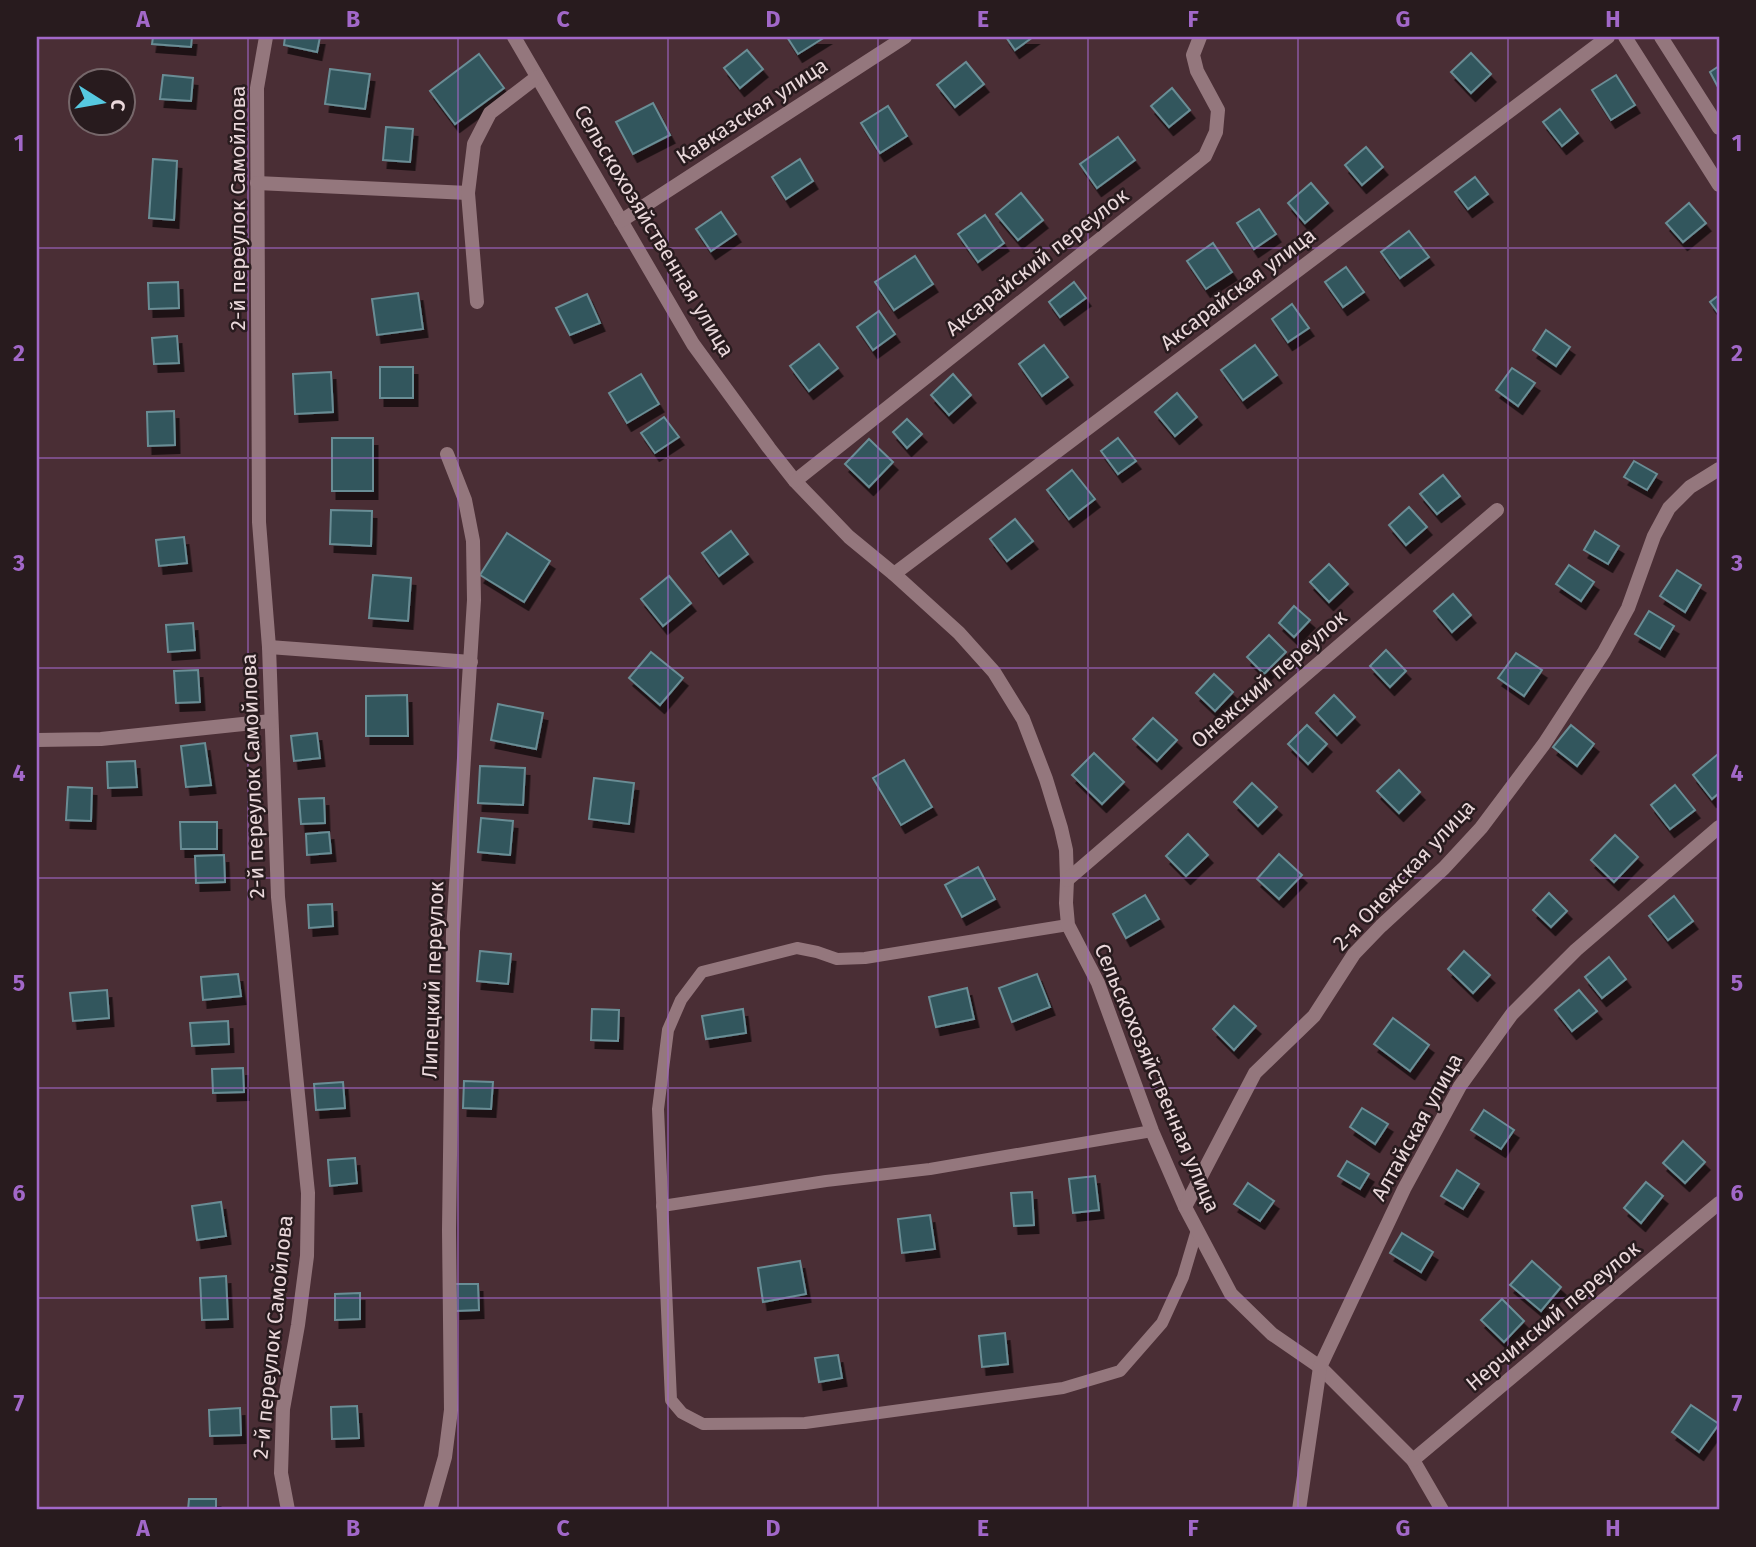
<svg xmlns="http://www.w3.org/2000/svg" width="1756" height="1547" font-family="'Fira Sans',sans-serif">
<defs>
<filter id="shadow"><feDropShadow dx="4.5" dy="8" stdDeviation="0" flood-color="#0009"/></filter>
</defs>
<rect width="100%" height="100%" fill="#4a2e35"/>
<!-- building -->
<g fill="#33565d" stroke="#698d95" stroke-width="2" filter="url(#shadow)">
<path d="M153,37H192L191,47L152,44Z"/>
<path d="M285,37H320L317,52L284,45Z"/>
<path d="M787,37H825L798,54Z"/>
<path d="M1006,37H1033L1015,50Z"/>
<path d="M747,50L763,69L740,88L724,68Z"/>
<path d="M1471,53L1491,74L1471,93L1451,72Z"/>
<path d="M479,54L504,88L455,124L430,91Z"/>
<path d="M966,62L984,84L955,107L937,85Z"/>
<path d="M1719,66V89L1710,72Z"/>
<path d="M330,69L370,74L365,109L325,104Z"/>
<path d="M163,75L193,78L191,101L160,99Z"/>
<path d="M1616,75L1635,105L1611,120L1592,90Z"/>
<path d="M1172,88L1190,110L1169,127L1151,106Z"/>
<path d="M653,103L670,135L633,154L616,122Z"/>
<path d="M888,106L907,136L880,153L861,123Z"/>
<path d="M1560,109L1578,133L1562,146L1543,122Z"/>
<path d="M386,127L413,129L410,162L383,160Z"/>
<path d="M1118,137L1135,160L1097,188L1080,164Z"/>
<path d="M1366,147L1383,167L1362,185L1345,165Z"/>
<path d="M153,159L177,161L174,220L149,218Z"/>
<path d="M800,159L813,181L786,199L772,177Z"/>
<path d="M1475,177L1488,194L1468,209L1455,192Z"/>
<path d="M1311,183L1328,203L1305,223L1288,203Z"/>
<path d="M1021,193L1043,220L1018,240L996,214Z"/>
<path d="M1689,203L1706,223L1683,242L1666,223Z"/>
<path d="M1259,209L1276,234L1254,249L1237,223Z"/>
<path d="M721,212L736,234L711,251L696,229Z"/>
<path d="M985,215L1004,243L978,262L958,234Z"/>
<path d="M1409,231L1429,257L1400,278L1381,252Z"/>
<path d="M1213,243L1232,272L1206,289L1187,261Z"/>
<path d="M915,256L933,284L894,310L875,282Z"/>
<path d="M1346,267L1364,292L1343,307L1325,282Z"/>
<path d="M178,282L179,308L149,309L148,283Z"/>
<path d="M1074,282L1086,298L1060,317L1049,302Z"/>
<path d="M418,293L423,329L377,335L372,299Z"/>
<path d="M587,294L600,323L570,335L556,308Z"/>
<path d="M1719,295V314L1710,302Z"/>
<path d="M1292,304L1309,328L1288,342L1272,319Z"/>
<path d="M879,311L895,334L873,350L857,327Z"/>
<path d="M1546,330L1570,347L1556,366L1533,350Z"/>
<path d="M177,336L179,363L154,364L152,338Z"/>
<path d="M819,344L838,368L809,391L790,366Z"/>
<path d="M1044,345L1068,377L1042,396L1019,364Z"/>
<path d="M1255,345L1277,375L1243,400L1221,370Z"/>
<rect x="380" y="367" width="33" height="31"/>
<path d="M1512,368L1535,383L1518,406L1496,390Z"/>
<path d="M331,372L333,412L295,414L293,374Z"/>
<path d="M641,374L659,404L627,423L609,393Z"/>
<path d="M953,374L971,395L949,415L931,395Z"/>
<path d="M1177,393L1197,417L1175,436L1155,412Z"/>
<path d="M174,411L175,445L148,446L147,412Z"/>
<path d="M664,417L679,437L655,453L641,433Z"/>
<path d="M907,419L922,434L907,448L893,432Z"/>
<rect x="332" y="438" width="41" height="53"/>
<path d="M1118,438L1136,461L1118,474L1101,451Z"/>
<path d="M869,439L893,462L869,487L845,464Z"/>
<path d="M1634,461L1657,474L1647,490L1624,477Z"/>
<path d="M1072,470L1095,499L1069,519L1047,490Z"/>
<path d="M1443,475L1460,496L1437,514L1420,494Z"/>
<path d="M1409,507L1427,527L1406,545L1389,525Z"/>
<path d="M331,510L372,511L371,546L330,544Z"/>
<path d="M1015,519L1033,541L1007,561L990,539Z"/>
<path d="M731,531L748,554L719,576L702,553Z"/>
<path d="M1595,531L1619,546L1608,564L1584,550Z"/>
<path d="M507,533L550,561L524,602L480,575Z"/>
<path d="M184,537L187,563L159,566L156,540Z"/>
<path d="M1329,564L1348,584L1329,602L1310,582Z"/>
<path d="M1569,565L1594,582L1581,601L1556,584Z"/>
<path d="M1677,570L1701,585L1685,612L1660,596Z"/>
<path d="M373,575L411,578L408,621L369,618Z"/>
<path d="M669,576L691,603L663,626L641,599Z"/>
<path d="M1453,594L1471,615L1452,632L1434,611Z"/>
<path d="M1294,606L1310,620L1294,637L1279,623Z"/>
<path d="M1649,611L1674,626L1660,649L1635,634Z"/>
<path d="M193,623L195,650L168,652L166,625Z"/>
<path d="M1269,635L1286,652L1264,674L1247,657Z"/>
<path d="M1386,650L1406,671L1390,687L1370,666Z"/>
<path d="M651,652L683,678L660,705L629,678Z"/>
<path d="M1516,653L1542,670L1524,696L1498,678Z"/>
<path d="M198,670L200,702L176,703L174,671Z"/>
<path d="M1214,674L1233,692L1215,711L1196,693Z"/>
<path d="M407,695L408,736H366V696Z"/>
<path d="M1334,695L1355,717L1337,735L1316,713Z"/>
<path d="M498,704L543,713L536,749L491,740Z"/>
<path d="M1153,718L1177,740L1157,761L1133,739Z"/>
<path d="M1307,725L1327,744L1308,764L1288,744Z"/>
<path d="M1571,725L1594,744L1577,766L1553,747Z"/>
<path d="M317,733L320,758L294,761L291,736Z"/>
<path d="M205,743L211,785L186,787L181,746Z"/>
<path d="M1094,753L1124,782L1102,804L1072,775Z"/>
<path d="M1718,754L1719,793L1712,799L1693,775Z"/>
<path d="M904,760L932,807L901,825L873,778Z"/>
<path d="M135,761L137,787L108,788L107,762Z"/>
<path d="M480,766L525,768L523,805L478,803Z"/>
<path d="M1399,770L1420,792L1399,813L1377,791Z"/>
<path d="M594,778L634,783L629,824L589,819Z"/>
<path d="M1252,783L1277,807L1258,826L1234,802Z"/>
<path d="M1675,785L1695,810L1670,829L1651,805Z"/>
<path d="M68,787L92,788L91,821L66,820Z"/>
<path d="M324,798L325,823L301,824L299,799Z"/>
<path d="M481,818L513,821L510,855L478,852Z"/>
<path d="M180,822H217V849H181Z"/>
<path d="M329,832L331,853L307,855L306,834Z"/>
<path d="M1188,834L1208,855L1186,876L1166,856Z"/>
<path d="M1615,835L1638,857L1614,882L1591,860Z"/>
<path d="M1279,854L1302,875L1279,899L1257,879Z"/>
<path d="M224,855L225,882L196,883L195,856Z"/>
<path d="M978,867L995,899L962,917L945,885Z"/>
<path d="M1549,893L1567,911L1551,927L1533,910Z"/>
<path d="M1145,895L1159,919L1126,938L1113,914Z"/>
<path d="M1674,896L1693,921L1668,940L1649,916Z"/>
<path d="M332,904L333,926L309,928L308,905Z"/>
<path d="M480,951L511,954L508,984L477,981Z"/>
<path d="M1464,951L1490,975L1473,993L1448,969Z"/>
<path d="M1609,957L1626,979L1602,998L1585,977Z"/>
<path d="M238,974L241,996L203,1000L201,977Z"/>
<path d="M1037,974L1050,1007L1012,1022L999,988Z"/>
<path d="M967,988L974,1019L936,1027L929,997Z"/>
<path d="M107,990L109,1018L73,1021L70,993Z"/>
<path d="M1579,990L1597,1011L1572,1031L1555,1010Z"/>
<path d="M1234,1006L1256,1026L1234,1050L1213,1029Z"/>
<path d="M592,1009L619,1010L618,1041L591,1040Z"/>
<path d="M743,1009L746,1033L706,1039L702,1016Z"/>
<path d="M1393,1018L1429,1045L1410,1071L1374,1044Z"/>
<path d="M228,1021L229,1044L192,1046L190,1023Z"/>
<path d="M243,1068L244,1092L213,1093L212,1069Z"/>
<path d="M464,1081L493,1082L491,1109L463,1108Z"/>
<path d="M343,1082L345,1108L316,1110L314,1084Z"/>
<path d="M1362,1108L1388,1124L1375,1144L1350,1127Z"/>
<path d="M1484,1110L1514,1130L1501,1149L1471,1130Z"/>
<path d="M1683,1141L1705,1162L1685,1183L1663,1163Z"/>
<path d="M355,1158L357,1183L330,1186L328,1160Z"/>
<path d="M1347,1161L1369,1174L1360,1189L1338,1176Z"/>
<path d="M1457,1170L1479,1184L1463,1209L1441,1196Z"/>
<path d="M1095,1176L1099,1210L1073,1213L1069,1179Z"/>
<path d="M1646,1182L1663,1196L1641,1223L1624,1208Z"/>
<path d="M1248,1183L1274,1201L1260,1221L1234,1204Z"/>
<path d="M1032,1192L1034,1225L1014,1226L1011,1193Z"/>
<path d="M221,1202L226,1236L197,1240L192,1206Z"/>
<path d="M930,1215L935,1249L902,1253L898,1219Z"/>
<path d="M1402,1233L1433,1252L1421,1272L1390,1253Z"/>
<path d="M800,1261L806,1294L763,1302L758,1268Z"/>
<path d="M1532,1261L1561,1287L1541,1311L1510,1285Z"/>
<path d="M226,1276L228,1319L202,1320L200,1278Z"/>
<path d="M455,1284H478L479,1310L456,1311Z"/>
<path d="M360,1293V1319L335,1320V1294Z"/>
<path d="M1502,1299L1524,1321L1504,1342L1481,1320Z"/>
<path d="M1005,1333L1008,1364L982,1367L979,1336Z"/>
<path d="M838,1355L842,1378L819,1382L815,1358Z"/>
<path d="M1691,1405L1719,1424L1699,1452L1672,1432Z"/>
<path d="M357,1406L359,1438L332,1439L331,1407Z"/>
<path d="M240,1408L241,1435L210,1436L209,1410Z"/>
<path d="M189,1499H216V1510H188Z"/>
</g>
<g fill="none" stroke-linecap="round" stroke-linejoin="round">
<!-- lane -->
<g stroke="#94777d" stroke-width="12">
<path d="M1068,925L865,958L837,959L817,952L797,948L702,972L681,1000L668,1030L658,1109L671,1400L682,1413L703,1424L805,1423L1063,1388L1120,1371L1162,1323L1183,1277L1197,1230"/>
<path d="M662,1206L826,1181L930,1169L1152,1131"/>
</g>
<!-- street -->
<g stroke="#94777d" stroke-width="14">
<path d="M266,37L257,88L259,522L269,647L278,897L308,1193L307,1256L298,1325L283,1409L281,1473L288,1510"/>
<path d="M514,37L693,344L769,448L795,481L849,537L894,574L959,633L994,672L1023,719L1046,779L1061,828L1066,850L1067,880L1066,903L1068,925L1098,983L1152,1131L1185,1207L1231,1294L1272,1334L1320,1367L1413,1460L1442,1510"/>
<path d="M1625,37L1719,185"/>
<path d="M1661,37L1719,128"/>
<path d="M257,183L468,193"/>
<path d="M621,221L905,37"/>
<path d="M477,302L468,193L474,144L490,113L537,77"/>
<path d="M795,481L1205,156L1216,132L1218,110L1197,71L1193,55L1200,37"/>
<path d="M894,574L1608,37"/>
<path d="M269,647L471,662"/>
<path d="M37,740L101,739L271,721"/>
<path d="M1067,880L1497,510"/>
<path d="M1185,1207L1255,1073L1314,1016L1354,954L1381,926L1444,868L1481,828L1544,744L1604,652L1628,608L1654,536L1669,508L1690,487L1719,469"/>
<path d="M1413,1460L1719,1203"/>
<path d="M430,1510L445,1457L451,1410L449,1230L453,932L474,600L473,541L465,500L447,454"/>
<path d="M1299,1510L1320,1367L1404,1189L1460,1086L1512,1014L1576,950L1719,827"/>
</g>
</g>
<!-- grid -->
<path fill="none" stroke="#a268c9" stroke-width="2" stroke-opacity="0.55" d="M248,37V1510M458,37V1510M668,37V1510M878,37V1510M1088,37V1510M1298,37V1510M1508,37V1510M37,248H1719M37,458H1719M37,668H1719M37,878H1719M37,1088H1719M37,1298H1719"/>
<g text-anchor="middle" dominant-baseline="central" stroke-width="5" stroke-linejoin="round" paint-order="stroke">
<!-- street labels -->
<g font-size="21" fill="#ead8db" stroke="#281b1e">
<text transform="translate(752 111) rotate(-33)">Кавказская улица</text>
<text transform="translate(238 208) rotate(-90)">2-й переулок Самойлова</text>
<text transform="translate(654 231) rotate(59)">Сельскохозяйственная улица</text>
<text transform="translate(1037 262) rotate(-38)">Аксарайский переулок</text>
<text transform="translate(1238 289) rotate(-37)">Аксарайская улица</text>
<text transform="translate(1269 679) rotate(-41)">Онежский переулок</text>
<text transform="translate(253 776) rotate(-92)">2-й переулок Самойлова</text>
<text transform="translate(1404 875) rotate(-47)">2-я Онежская улица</text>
<text transform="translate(433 980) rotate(-88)">Липецкий переулок</text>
<text transform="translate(1157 1078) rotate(67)">Сельскохозяйственная улица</text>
<text transform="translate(1417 1127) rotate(-61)">Алтайская улица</text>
<text transform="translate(1553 1316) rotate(-40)">Нерчинский переулок</text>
<text transform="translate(273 1337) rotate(-84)">2-й переулок Самойлова</text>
</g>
</g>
<!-- border -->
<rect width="1756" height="1547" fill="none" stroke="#281b1e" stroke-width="77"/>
<!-- north arrow -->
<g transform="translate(102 102) rotate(101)"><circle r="33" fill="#281b1e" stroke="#76676a" stroke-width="2"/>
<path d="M0-5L12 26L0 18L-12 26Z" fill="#56c9e1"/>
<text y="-10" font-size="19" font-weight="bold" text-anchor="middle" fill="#ead8db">С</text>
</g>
<rect x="38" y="38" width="1680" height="1470" fill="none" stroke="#a268c9" stroke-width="2.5"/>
<g font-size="23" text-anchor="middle" font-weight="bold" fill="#a268c9">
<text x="143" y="27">A</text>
<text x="353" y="27">B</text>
<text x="563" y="27">C</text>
<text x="773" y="27">D</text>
<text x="983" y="27">E</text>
<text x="1193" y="27">F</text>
<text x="1403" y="27">G</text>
<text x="1613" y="27">H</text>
<text x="19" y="151">1</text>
<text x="1737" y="151">1</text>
<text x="19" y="361">2</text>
<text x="1737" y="361">2</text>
<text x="19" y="571">3</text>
<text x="1737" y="571">3</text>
<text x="19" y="781">4</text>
<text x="1737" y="781">4</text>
<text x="19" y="991">5</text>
<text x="1737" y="991">5</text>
<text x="19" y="1201">6</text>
<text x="1737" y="1201">6</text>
<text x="19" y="1411">7</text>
<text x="1737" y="1411">7</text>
<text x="143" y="1536">A</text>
<text x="353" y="1536">B</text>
<text x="563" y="1536">C</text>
<text x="773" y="1536">D</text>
<text x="983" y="1536">E</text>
<text x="1193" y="1536">F</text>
<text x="1403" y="1536">G</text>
<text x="1613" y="1536">H</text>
</g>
</svg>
